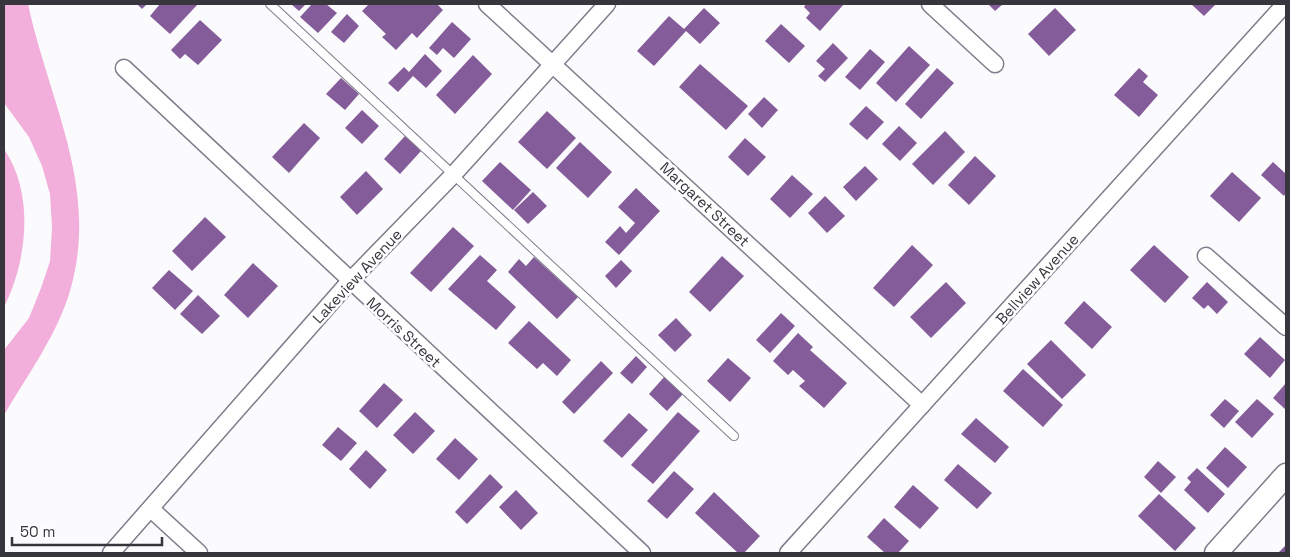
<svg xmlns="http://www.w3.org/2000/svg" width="1290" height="557" font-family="'Space Grotesk',sans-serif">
<rect width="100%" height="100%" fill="#fbfbfe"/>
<!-- green -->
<g fill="#f3afdb">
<path d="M4,4H28C49,102 100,188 70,291C57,335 27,376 4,415V350L29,318L41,288L50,261L52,228L50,194L42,166L29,137L4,103Z"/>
<path d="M4,149C35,194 27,262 4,307Z"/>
</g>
<!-- building -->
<g fill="#845c99">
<path d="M137,4H147L142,9Z"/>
<path d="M160,4H198L170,34L150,16Z"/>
<path d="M291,4H306L299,11Z"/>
<path d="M312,4H326L337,13L318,33L300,17Z"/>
<path d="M369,4H437L443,10L417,38L412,33L396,50L382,37L386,34L362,11Z"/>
<path d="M806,4H844L820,31L806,18L810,13L804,7Z"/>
<path d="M988,4H1003L995,11Z"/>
<path d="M1191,4H1216L1204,16Z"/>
<path d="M704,8L720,23L700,44L686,31L654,66L637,51L669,16L684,29Z"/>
<path d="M1055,8L1076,30L1049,56L1028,34Z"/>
<path d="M347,14L359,26L344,43L331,32Z"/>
<path d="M200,20L222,40L198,65L185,54L180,59L171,50Z"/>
<path d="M452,22L471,39L454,58L443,48L437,55L429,48Z"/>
<path d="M781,24L805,46L789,63L765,41Z"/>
<path d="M833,43L848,58L825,82L818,76L825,69L816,61Z"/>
<path d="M909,46L930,65L896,102L876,83Z"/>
<path d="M870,49L885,62L860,90L845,77Z"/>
<path d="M425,54L442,71L426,88L413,76L398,92L388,83L404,67L409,72Z"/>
<path d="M473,55L492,74L455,114L436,95Z"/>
<path d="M700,64L748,106L726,130L679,87Z"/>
<path d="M937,68L954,83L921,119L905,104Z"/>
<path d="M1139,68L1148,76L1143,82L1158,95L1139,117L1114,95Z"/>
<path d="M341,78L359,94L345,110L326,94Z"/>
<path d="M764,97L778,110L762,128L748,114Z"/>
<path d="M866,106L884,122L867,140L849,124Z"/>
<path d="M362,110L379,126L362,144L345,128Z"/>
<path d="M547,111L576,138L547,169L518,142Z"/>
<path d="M304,123L320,138L289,173L272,157Z"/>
<path d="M899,126L917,143L900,161L882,144Z"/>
<path d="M945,131L965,152L933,185L912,164Z"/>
<path d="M405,136L421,151L400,174L384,159Z"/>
<path d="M745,138L766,157L748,176L728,157Z"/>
<path d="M580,142L612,172L588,198L556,168Z"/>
<path d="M975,156L996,176L969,205L948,185Z"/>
<path d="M500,162L531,190L513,210L482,181Z"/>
<path d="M1273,162L1286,174V193L1284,196L1261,175Z"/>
<path d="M865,166L878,179L856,201L843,187Z"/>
<path d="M366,171L383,189L357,215L340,197Z"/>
<path d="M1232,172L1261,198L1239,222L1210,196Z"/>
<path d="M792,175L813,194L790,218L770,199Z"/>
<path d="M636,188L660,211L619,255L605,242L620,226L626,233L635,223L618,207Z"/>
<path d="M533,192L547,206L528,224L514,210Z"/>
<path d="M825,196L845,216L827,233L808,213Z"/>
<path d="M205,217L226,237L192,271L172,251Z"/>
<path d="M453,227L474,246L431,292L410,273Z"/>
<path d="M912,245L933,265L894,307L873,288Z"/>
<path d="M1154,245L1189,277L1165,303L1130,270Z"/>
<path d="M480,255L497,270L487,281L516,307L496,330L448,289Z"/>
<path d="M722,256L744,276L710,312L689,292Z"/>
<path d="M534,257L578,297L557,319L508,272L519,259L526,266Z"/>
<path d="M621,260L632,271L616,288L605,276Z"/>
<path d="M253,263L278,286L248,318L224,295Z"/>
<path d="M169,270L193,291L175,310L152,288Z"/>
<path d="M946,282L966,303L931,338L910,317Z"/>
<path d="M1207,282L1228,302L1217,314L1208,305L1204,309L1192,298Z"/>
<path d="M198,295L220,316L202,334L180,314Z"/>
<path d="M1084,301L1112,327L1092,349L1064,323Z"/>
<path d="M781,313L795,326L770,353L756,340Z"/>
<path d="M676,318L692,335L675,352L658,335Z"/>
<path d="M529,321L571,360L557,376L543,363L537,369L508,343Z"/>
<path d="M798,333L813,347L810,350L847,383L824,408L799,386L805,381L793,370L788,375L773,361Z"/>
<path d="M1260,337L1285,360L1270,378L1244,354Z"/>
<path d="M1051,340L1086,375L1062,399L1027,364Z"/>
<path d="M636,356L647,367L632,384L620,373Z"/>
<path d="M728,358L751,378L730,402L707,381Z"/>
<path d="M601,361L613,373L574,414L562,402Z"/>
<path d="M1023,369L1063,405L1043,427L1003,391Z"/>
<path d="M665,376L684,393L667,411L649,394Z"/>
<path d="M384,383L403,400L377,428L359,411Z"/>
<path d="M1286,383V410L1273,398Z"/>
<path d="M1225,399L1239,411L1224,428L1210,415Z"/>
<path d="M1257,399L1274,414L1252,438L1235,422Z"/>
<path d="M415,412L435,431L413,454L393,435Z"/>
<path d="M678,412L700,431L653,484L631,465Z"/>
<path d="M629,413L648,430L622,458L603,441Z"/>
<path d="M976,418L1009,447L995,463L961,434Z"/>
<path d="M338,427L357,443L341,461L322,445Z"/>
<path d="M455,438L478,459L459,480L436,459Z"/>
<path d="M1225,447L1247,467L1228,488L1206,468Z"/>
<path d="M366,450L387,470L370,489L349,469Z"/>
<path d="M1158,461L1176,477L1161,493L1144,477Z"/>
<path d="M958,464L992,493L977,509L944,480Z"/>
<path d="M1197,468L1225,494L1208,513L1184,490L1191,482L1187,478Z"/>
<path d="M674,471L694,489L667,519L647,501Z"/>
<path d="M490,474L503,487L467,524L455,512Z"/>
<path d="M913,485L939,508L920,529L894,507Z"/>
<path d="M516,490L538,513L521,530L499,507Z"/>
<path d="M714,492L760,536L744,553H738L695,513Z"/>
<path d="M1159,494L1196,528L1175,551L1138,516Z"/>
<path d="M884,518L909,541L898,553H885L867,537Z"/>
<path d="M1286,545V553H1278Z"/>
</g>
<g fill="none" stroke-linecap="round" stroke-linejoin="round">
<!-- lane casing -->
<g stroke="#7d7d8c" stroke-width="10">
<path id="lane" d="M270,4L734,436"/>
</g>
<!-- street casing -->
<g stroke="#7d7d8c" stroke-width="19">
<g id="street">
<path d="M487,4L922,405"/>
<path d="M930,4L995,64"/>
<path d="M124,68L642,553"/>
<path d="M1206,256L1286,327"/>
<path d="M151,509L199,553"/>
<path d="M111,553L350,281L453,175L607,4"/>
<path d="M788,553L1285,4"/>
</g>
</g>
<!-- secondary casing -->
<g stroke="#7d7d8c" stroke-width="25">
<path id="secondary" d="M1216,553L1286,475"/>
</g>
<!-- lane -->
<use href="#lane" stroke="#fff" stroke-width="8"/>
<!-- street -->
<use href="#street" stroke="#fff" stroke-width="16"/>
<!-- secondary -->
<use href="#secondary" stroke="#fff" stroke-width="22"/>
</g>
<g text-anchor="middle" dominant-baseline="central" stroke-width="5" stroke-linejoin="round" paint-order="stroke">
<!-- street labels -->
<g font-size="15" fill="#36363c" stroke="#fff">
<text transform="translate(705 204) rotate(43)">Margaret Street</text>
<text transform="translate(357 276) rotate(-47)">Lakeview Avenue</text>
<text transform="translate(1037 279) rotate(-48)">Bellview Avenue</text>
<text transform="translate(404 332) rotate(43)">Morris Street</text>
</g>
</g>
<!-- border -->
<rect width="1290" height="557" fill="none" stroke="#36363c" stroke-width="10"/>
<!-- scale -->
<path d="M12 537v8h150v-8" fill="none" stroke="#36363c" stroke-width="2.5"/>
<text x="20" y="537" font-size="15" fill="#36363c" stroke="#ffffff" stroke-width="4" paint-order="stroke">50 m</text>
</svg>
